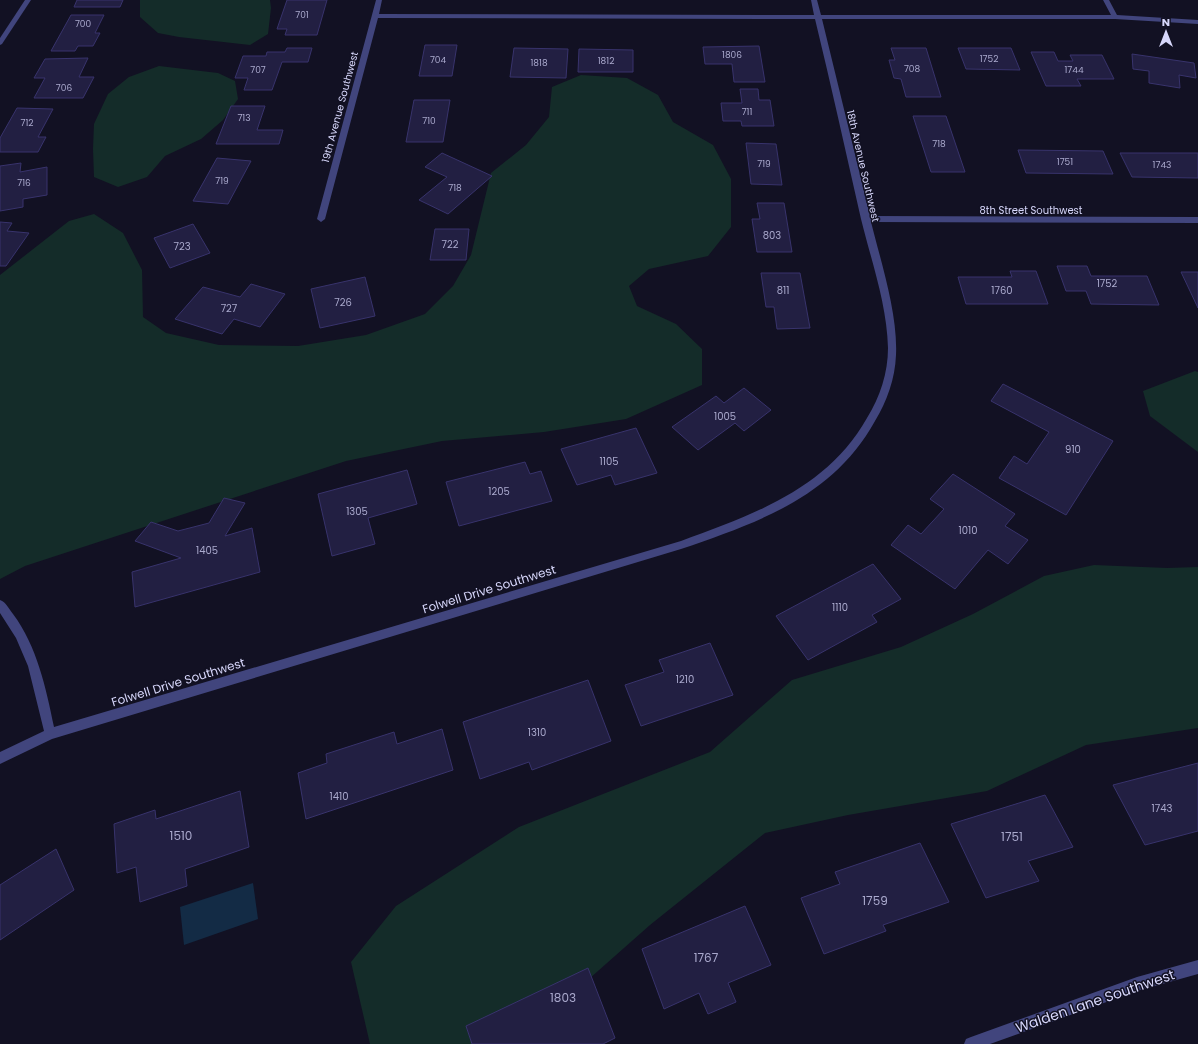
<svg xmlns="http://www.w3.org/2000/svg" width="1198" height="1044" font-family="Poppins,sans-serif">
<rect width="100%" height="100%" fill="#121123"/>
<!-- green -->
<g fill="#142c29">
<path d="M140,0H270L271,8L268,34L250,45L179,37L158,33L140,17Z"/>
<path d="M159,66L218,73L235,81L238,99L223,120L201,139L165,156L147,177L118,187L94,177L93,149L94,124L108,94L129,77Z"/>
<path d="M581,75L627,78L658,95L673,122L713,145L731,179V227L708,256L649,269L629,286L637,306L676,324L702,349V385L626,419L544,432L442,441L346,461L25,566L0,579V275L69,221L94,214L123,233L142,270L143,317L166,333L219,345L298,346L366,335L425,314L453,286L471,255L491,173L526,145L549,117L552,87Z"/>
<path d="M1195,371L1198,372V452L1150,416L1143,391Z"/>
<path d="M1094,565L1167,568L1198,567V728L1086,745L987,791L848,815L765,833L650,925L555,1009L523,1044H370L351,962L396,906L519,827L710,752L792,680L901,647L973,614L1044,576Z"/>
</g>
<!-- water -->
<path fill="#132b45" d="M253,883L258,919L184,945L180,907Z"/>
<!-- building -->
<g fill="#221f42" stroke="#38336c">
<path d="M77,0H123L120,7H74Z"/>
<path d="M287,0H327L317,35H285L287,29H277Z"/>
<path d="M71,15H104L95,33H100L93,46H78L75,51H51Z"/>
<path d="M425,45H457L452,76H419Z"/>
<path d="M759,46L765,82H734L732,64H705L703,47Z"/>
<path d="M287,48H312L308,62H282L272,90H244L248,78H235L243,56H266L267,52H285Z"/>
<path d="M514,48L568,49L566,78L510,77Z"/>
<path d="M891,48H926L941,97H906L901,79L894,78L889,60H895Z"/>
<path d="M958,48H1011L1020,70L966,69Z"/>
<path d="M579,49L633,50V72H578Z"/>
<path d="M1031,52H1054L1058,61H1073L1070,55H1102L1114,79H1077L1081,86H1046Z"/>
<path d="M1132,54L1194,63L1196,78L1179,75L1180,88L1149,83V71L1133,69Z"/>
<path d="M88,58L79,77H94L83,98H34L45,78H34L45,59Z"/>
<path d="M740,89H758L759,100H770L774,126H742L741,121H723L721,103H742Z"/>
<path d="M414,100H450L443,142H406Z"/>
<path d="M231,106H265L257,130H283L279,144H216Z"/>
<path d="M17,108L53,109L38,137H46L38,152H0V138Z"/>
<path d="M913,116H946L965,172H931Z"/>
<path d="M746,143L776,144L782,185L751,184Z"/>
<path d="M1018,150L1103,151L1113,174L1026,173Z"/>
<path d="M442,153L492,176L448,214L419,200L447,177L425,167Z"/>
<path d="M1120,153H1198V178L1132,177Z"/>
<path d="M217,158L251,161L228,204L193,201Z"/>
<path d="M21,163L20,172L47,167V195L23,199V207L0,211V166Z"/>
<path d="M757,203H784L792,252H757L752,219H760Z"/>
<path d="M0,222L12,223L7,231L29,233L6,266H0Z"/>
<path d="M193,224L210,253L170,268L154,238Z"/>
<path d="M435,229H469L466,260H430Z"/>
<path d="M1057,266H1087L1091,276H1147L1159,305L1091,304L1086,291H1066Z"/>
<path d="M1010,271H1036L1048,304H966L958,277H1012Z"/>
<path d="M1181,272H1198V308Z"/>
<path d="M761,273H800L810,328L777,329L774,307H766Z"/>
<path d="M365,277L375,316L320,328L311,289Z"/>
<path d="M251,284L285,294L260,327L234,319L222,334L175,319L203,287L240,297Z"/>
<path d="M1003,384L1113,441L1066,515L999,478L1014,456L1027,464L1049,432L991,401Z"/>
<path d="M744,388L771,410L744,431L735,423L698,450L672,427L716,396L724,403Z"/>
<path d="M636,428L657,473L615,485L611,475L577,485L561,449Z"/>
<path d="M525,462L530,474L541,471L552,501L459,526L446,482Z"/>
<path d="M407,470L417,504L368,518L375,544L332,556L318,494Z"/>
<path d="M953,474L1015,514L1005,526L1028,540L1008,564L988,550L955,589L891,545L908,525L921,534L944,509L930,499Z"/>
<path d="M224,498L245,503L225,536L252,528L260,572L135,607L132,572L181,558L135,541L151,522L178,531L209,523Z"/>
<path d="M873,564L901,599L872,615L877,622L808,660L776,616Z"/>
<path d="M710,643L733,695L641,726L625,685L664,672L659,660Z"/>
<path d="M588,680L611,741L532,770L529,762L480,779L463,722Z"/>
<path d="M442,729L453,770L306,819L298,773L327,763L326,754L394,732L397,744Z"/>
<path d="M1198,763V831L1145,845L1113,785Z"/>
<path d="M240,791L249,847L185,869L187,886L140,902L136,867L117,873L114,824L155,810L156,819Z"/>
<path d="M1045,795L1073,847L1028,861L1039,881L986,898L951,824Z"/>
<path d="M920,843L949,902L883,925L886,931L824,954L801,898L840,884L835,872Z"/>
<path d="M56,849L74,890L0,940V885Z"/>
<path d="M745,906L771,965L728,983L736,1002L708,1014L699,993L664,1009L642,949Z"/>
<path d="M588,968L615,1038L603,1044H472L466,1026Z"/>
</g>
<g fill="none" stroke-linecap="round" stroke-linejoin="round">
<!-- minor -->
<g fill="#41457d" fill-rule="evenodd">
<path d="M25,0H31L2,44L0,45V38Z"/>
<path d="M376,0H382L379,14L814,15L811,0H817L821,15H1111L1103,0H1109L1117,15L1198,20V24L1115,19H822L870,216L1198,217V223L871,222C881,262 898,314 896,355C895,379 887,401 875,421C833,497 759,522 681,549L52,739L0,764V752L44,731L28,666L16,638L0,613V600C6,602 9,609 13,614C37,646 46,688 54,727L681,541C754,514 827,489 867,418C880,397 888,373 888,348C887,304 871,260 861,219C846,153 831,85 815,19L378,18L325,219L321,222L317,219Z"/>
<path d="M1198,960V974L1137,991L990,1044H964L966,1039L971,1037L1137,977Z"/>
</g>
</g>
<g text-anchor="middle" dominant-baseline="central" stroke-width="3" stroke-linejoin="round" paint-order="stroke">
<!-- far-number labels -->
<g font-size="9" fill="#aaa9cd">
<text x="302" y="15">701</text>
<text x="83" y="24">700</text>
<text x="732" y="55">1806</text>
<text x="989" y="59">1752</text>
<text x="438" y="60">704</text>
<text x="606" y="61">1812</text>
<text x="539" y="63">1818</text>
<text x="912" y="69">708</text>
<text x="258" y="70">707</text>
<text x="1074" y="70">1744</text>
<text x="64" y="88">706</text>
<text x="747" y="112">711</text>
<text x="244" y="118">713</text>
<text x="429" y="121">710</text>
<text x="27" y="123">712</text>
<text x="939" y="144">718</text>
<text x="1065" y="162">1751</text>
<text x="764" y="164">719</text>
<text x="1162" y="165">1743</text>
<text x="222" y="181">719</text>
<text x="24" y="183">716</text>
<text x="455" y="188">718</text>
</g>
<!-- far-street labels -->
<g font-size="10" fill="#d7d7fb" stroke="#121123">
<text transform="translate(340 107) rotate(-75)">19th Avenue Southwest</text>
<text transform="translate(863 166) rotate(77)">18th Avenue Southwest</text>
<text x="1031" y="210">8th Street Southwest</text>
</g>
<!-- number labels -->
<g font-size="10" fill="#aaa9cd">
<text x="772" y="235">803</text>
<text x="450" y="244">722</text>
<text x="182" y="246">723</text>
<text x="1107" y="283">1752</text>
<text x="783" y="290">811</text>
<text x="1002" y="290">1760</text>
<text x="343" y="302">726</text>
<text x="229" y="308">727</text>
<text x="725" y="416">1005</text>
<text x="1073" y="449">910</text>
<text x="609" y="461">1105</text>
<text x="499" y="491">1205</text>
<text x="357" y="511">1305</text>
<text x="968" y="530">1010</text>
<text x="207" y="550">1405</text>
<text x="840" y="607">1110</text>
<text x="685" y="679">1210</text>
<text x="537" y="732">1310</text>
<text x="339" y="796">1410</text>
<text x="1162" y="808">1743</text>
</g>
<!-- street labels -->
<g font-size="12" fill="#d7d7fb" stroke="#121123">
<text transform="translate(489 589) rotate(-17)">Folwell Drive Southwest</text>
<text transform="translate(178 682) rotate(-17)">Folwell Drive Southwest</text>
</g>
<!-- near-number labels -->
<g font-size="12" fill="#aaa9cd">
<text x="181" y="835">1510</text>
<text x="1012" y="836">1751</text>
<text x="875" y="900">1759</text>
<text x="706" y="957">1767</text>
<text x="563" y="997">1803</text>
</g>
<!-- near-street labels -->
<g font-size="14" fill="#d7d7fb" stroke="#121123">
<text transform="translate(1095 1001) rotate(-19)">Walden Lane Southwest</text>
</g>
</g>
<!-- north arrow -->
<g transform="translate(1166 32)" stroke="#121123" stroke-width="3" paint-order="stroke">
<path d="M0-3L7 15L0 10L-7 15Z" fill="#d7d7fb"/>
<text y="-6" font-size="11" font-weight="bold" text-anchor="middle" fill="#d7d7fb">N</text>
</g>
</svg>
